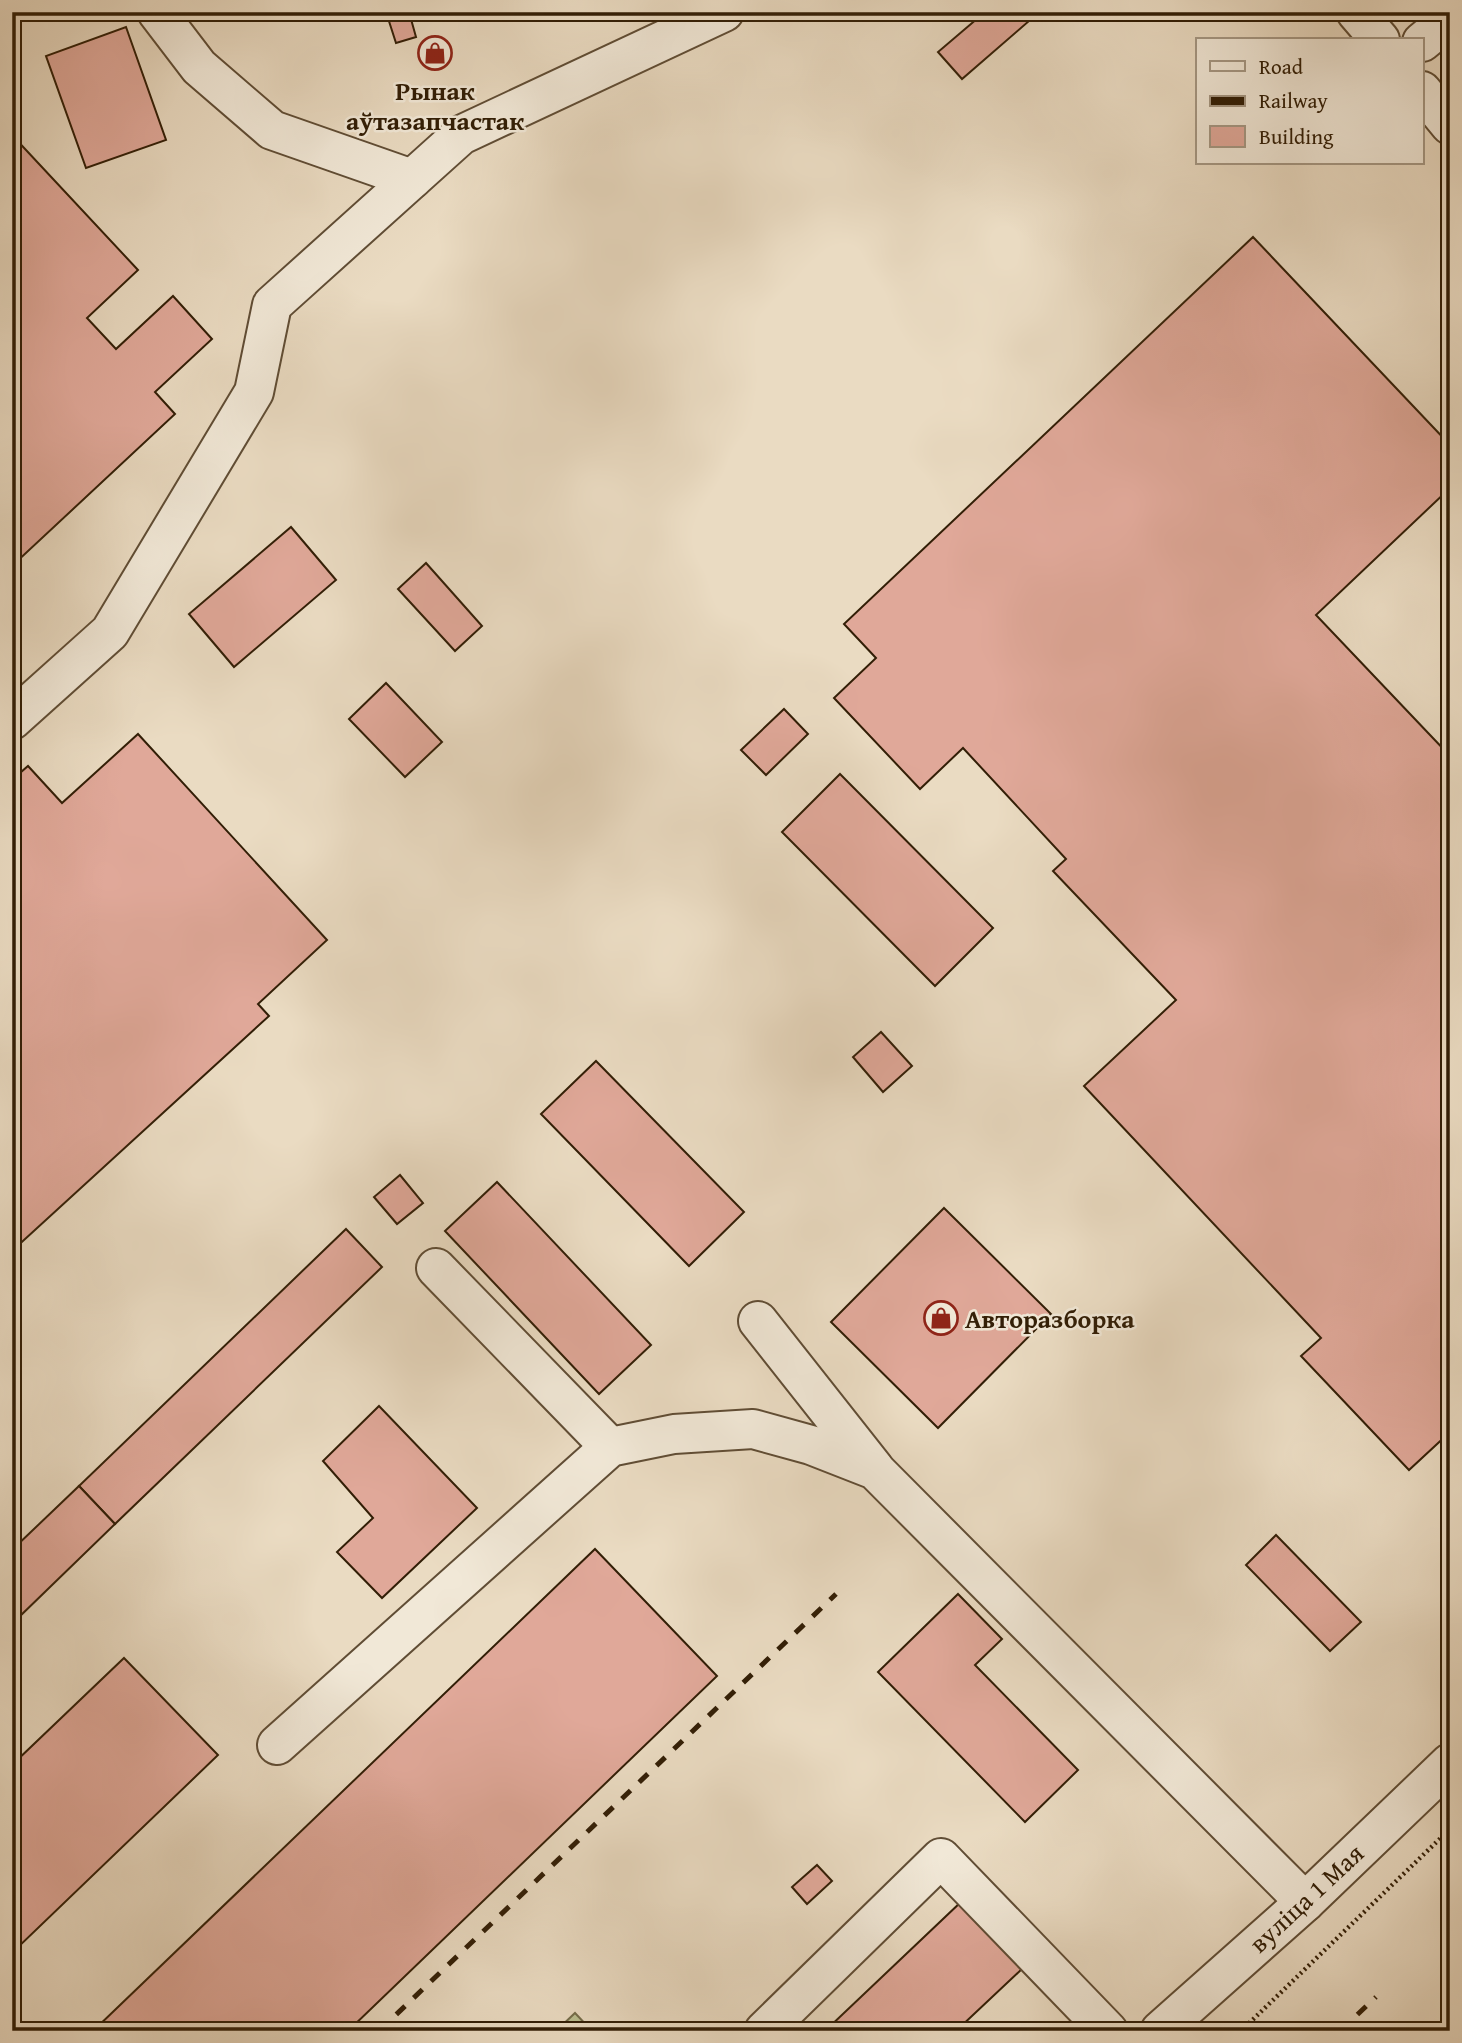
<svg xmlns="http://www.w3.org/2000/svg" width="1462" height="2043" font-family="'Gentium Book Plus',serif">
<rect width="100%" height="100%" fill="#eadbc2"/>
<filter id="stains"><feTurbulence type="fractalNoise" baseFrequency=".00286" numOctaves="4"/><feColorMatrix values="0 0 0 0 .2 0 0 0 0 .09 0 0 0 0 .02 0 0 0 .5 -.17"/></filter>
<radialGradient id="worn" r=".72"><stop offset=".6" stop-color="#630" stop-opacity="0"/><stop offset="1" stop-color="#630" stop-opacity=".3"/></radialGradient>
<!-- green -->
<path fill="#bbbf90" stroke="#766e4b" stroke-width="2" d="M575,2013L592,2031H556Z"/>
<!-- building -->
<g fill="#e0a899" stroke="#321e06" stroke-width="2">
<path d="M397,12H409L416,37L396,43L387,15Z"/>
<path d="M985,12H1021L1029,21L962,79L938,52Z"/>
<path d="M126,27L166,140L86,168L46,56Z"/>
<path d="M12,135L138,270L87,318L116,349L173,296L212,339L155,392L175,414L12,566Z"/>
<path d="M1253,237L1450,445V488L1316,615L1450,756V1432L1409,1470L1301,1356L1321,1338L1084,1086L1176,1000L1053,871L1066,859L963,748L920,789L834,698L876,658L844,624Z"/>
<path d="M291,527L336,580L234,667L189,614Z"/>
<path d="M426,563L482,626L455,651L398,589Z"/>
<path d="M386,683L442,742L405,777L349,719Z"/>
<path d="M784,709L808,734L766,775L741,750Z"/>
<path d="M138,734L327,940L258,1004L269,1016L12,1251V780L28,766L62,803Z"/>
<path d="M840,774L993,928L935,986L782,832Z"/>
<path d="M881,1032L912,1066L883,1092L853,1057Z"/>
<path d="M596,1061L744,1212L689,1266L541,1114Z"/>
<path d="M400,1175L423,1203L397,1224L374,1197Z"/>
<path d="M497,1182L651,1345L599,1394L445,1231Z"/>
<path d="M944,1208L1051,1314L938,1428L831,1322Z"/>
<path d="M346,1229L382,1267L115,1524L79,1486Z"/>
<path d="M379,1406L477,1508L382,1598L337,1552L373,1518L323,1461Z"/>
<path d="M79,1486L115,1524L17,1619L12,1614V1550Z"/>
<path d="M1276,1535L1361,1622L1330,1651L1246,1565Z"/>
<path d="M595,1549L717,1676L348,2031H93Z"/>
<path d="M958,1594L1002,1639L975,1665L1078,1770L1025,1822L878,1672Z"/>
<path d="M124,1658L218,1755L12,1953V1765Z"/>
<path d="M817,1865L832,1881L807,1904L792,1887Z"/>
<path d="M962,1901L1024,1967L956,2031H825Z"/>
</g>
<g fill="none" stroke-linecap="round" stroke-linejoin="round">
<!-- minor casing -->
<g stroke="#604d35" stroke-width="42">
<g id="minor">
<path d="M157,12L199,67L272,130L412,179"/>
<path d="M1356,12L1380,40"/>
<path d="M1422,42L1450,19"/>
<path d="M1422,91L1450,125"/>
<path d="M12,720L110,632L254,392L272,305L461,135L724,12"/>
<path d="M436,1268L610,1447"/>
<path d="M758,1321L874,1468"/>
<path d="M277,1745L610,1447L674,1434L753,1429L811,1445L875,1470L1305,1902"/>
<path d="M764,2031L941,1858L1108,2031"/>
<path d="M1160,2031L1305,1902L1450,1763"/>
</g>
</g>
<!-- path -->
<path stroke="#321e06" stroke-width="4.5" stroke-dasharray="2 3.5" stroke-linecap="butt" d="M1241,2031L1450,1829"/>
<!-- minor -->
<use href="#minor" stroke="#f1e8d7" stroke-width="38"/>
<!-- rail -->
<g stroke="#321e06" stroke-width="5" stroke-dasharray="12 12" stroke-linecap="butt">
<path d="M379,2031L836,1594"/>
<path d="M1340,2031L1376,1997"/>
</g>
</g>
<!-- icons -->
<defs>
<g id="shop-ring" transform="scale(1.75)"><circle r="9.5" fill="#f1e8d7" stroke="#8f2418" stroke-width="1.5"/><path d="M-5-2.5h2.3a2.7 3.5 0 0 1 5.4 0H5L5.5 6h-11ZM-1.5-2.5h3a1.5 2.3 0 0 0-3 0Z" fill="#8f2418"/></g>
</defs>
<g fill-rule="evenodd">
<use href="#shop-ring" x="435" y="53"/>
<use href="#shop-ring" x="941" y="1318"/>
</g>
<g text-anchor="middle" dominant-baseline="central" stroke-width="5" stroke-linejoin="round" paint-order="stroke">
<!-- poi labels -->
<g font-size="26" font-weight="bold" fill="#321e06" stroke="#f1e8d7">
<text x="435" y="90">Рынак<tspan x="435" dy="30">аўтазапчастак</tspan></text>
<text x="965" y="1318" text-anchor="start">Авторазборка</text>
</g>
<!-- street labels -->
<g font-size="26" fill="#321e06" stroke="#f1e8d7">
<text transform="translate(1306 1898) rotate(-43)">вуліца 1 Мая</text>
</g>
</g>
<!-- margin -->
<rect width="1462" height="2043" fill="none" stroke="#eadbc2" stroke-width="42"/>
<rect x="14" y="14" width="1434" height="2015" fill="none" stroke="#321e06" stroke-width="3.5"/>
<rect x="21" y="21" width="1420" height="2001" fill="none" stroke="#321e06" stroke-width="2"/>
<!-- legend -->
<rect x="1196" y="38" width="228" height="126" fill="#f1e8d7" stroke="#a59783" stroke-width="2"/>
<rect x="1210" y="61" width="35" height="10" fill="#f1e8d7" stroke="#a59783" stroke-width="2"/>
<text x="1259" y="74" font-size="21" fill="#321e06">Road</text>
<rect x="1210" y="96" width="35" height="10" fill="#321e06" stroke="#a59783" stroke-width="2"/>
<text x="1259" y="108" font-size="21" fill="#321e06">Railway</text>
<rect x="1210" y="126" width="35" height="21" fill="#e0a899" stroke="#a59783" stroke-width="2"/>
<text x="1259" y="144" font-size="21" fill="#321e06">Building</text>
<rect width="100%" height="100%" filter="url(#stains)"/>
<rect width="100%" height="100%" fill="url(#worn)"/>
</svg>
